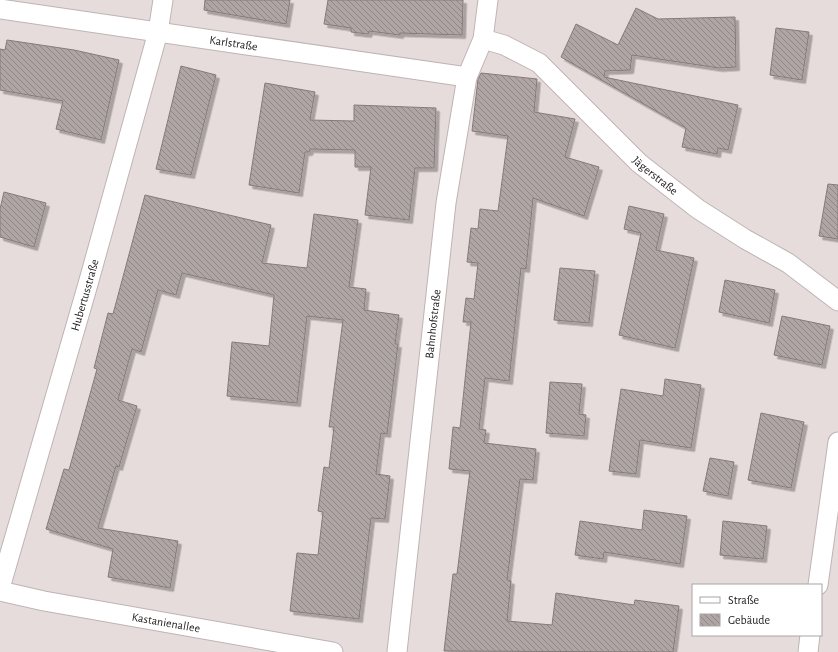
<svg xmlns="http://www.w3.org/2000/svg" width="838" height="652" font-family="'Alegreya Sans',sans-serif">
<defs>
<pattern id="building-back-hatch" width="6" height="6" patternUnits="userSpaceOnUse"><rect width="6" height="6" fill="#b0a5a5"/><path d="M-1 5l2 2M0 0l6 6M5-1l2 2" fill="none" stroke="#8f8686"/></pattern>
<filter id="shadow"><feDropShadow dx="3.5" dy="3.5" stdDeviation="0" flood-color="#0004"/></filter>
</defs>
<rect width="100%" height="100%" fill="#e7dcdc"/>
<!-- building -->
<g fill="url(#building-back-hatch)" stroke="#857a7a" filter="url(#shadow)">
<path d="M205,0H290L286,24L204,10Z"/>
<path d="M328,0H463L462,35L400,33V35L369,31L368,34L351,32V28L324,24Z"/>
<path d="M636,8L658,19L735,17L736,67L719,68L632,55L630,70L605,71L604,77L738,105L728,150L718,148L717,154L682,147L686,128L561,57L576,24L618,45Z"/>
<path d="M776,28L809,32L802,80L770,75Z"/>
<path d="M7,40L74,50L119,60L101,140L56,129L63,101L0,90V49L5,50Z"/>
<path d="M181,66L216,75L191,175L156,169Z"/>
<path d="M481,73L537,79L534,112L575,119L565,157L599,167L584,216L533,198L526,269L521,268L509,381L485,378L479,429L486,430L484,443L536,449L533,480L520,479L507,580L511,581L507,621L552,625L556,593L634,605L635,600L679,606L673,652L444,651L453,574H457L470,471L449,469L453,427L460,428L471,322H463L466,298L474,299L478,263L467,262L471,228L478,229L480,209L498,211L508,136L472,131L478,79Z"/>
<path d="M265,83L315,92L310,120L354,121V105L436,108L434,168H415L409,220L365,215L371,167H355V150L310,149L309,152H305L299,193L249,185Z"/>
<path d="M828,184L838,185V239L819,236Z"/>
<path d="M4,192L46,203L34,247L0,237V209Z"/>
<path d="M145,195L271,225L262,263L307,268L314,214L358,220L349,287L366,289L364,310L399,315L395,344H398L387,434L381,433L376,474L390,476L385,519L371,518L359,619L290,611L297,553L318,555L323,512L318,511L324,467L329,468L334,427H329L343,320L307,316L297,403L227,396L232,342L269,346L274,295L182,273L176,295L158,290L141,352L132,349L118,400L137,406L119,467L116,466L98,528L178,541L170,588L108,577L113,549L46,529L64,469L69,470L97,369L94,368L108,313L113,314Z"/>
<path d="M629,206L664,214L656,250L694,258L675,348L619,335L641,233L624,229Z"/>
<path d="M560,268L595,271L589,323L554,320Z"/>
<path d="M725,280L775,290L769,323L719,312Z"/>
<path d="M782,316L830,326L822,365L774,355Z"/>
<path d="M665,379L701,385L691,448L640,440L636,474L609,471L621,389L663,396Z"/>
<path d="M550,382L582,384L579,414L586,415L584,436L546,433Z"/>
<path d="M761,413L804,422L791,488L748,480Z"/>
<path d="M710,458L734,462L728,496L703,491Z"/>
<path d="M644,510L687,516L680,564L604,552L603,559L575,555L580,521L642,530Z"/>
<path d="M723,521L767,526L763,559L720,555Z"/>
</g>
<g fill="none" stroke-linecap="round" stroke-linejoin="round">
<!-- minor casing -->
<g stroke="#bfb4b4" stroke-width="21">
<g id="minor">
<path id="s1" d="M0,9L467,77"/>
<path id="s2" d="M483,39L504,45L539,63L639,163L698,209L745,239L788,263L838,301"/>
<path d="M818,585L838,442"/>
<path id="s3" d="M0,588L88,284L158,32L163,0"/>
<path id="s4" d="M0,591L44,601L333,652"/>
<path id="s5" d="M397,652L446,203L467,77L483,39L488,0"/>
<path d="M808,652L810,635"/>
</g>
</g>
<!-- minor -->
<use href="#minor" stroke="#fff" stroke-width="19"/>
</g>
<g text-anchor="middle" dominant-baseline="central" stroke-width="3" stroke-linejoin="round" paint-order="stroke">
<!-- street labels -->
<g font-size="12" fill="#252121" stroke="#fff">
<text stroke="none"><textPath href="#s1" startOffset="236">Karlstraße</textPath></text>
<text stroke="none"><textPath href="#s2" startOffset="223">Jägerstraße</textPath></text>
<text stroke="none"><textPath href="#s3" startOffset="305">Hubertusstraße</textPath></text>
<text stroke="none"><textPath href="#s5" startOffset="330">Bahnhofstraße</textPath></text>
<text stroke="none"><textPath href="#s4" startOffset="169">Kastanienallee</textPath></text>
</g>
</g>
<!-- legend -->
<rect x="692" y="584" width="130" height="52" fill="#ffffff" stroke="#a8a6a6"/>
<rect x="700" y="597" width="20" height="6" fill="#ffffff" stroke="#a8a6a6"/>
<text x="728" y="604" font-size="12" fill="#252121">Straße</text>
<rect x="700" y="614" width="20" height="12" fill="url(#building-back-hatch)" stroke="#a8a6a6"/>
<text x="728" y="624" font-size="12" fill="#252121">Gebäude</text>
</svg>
